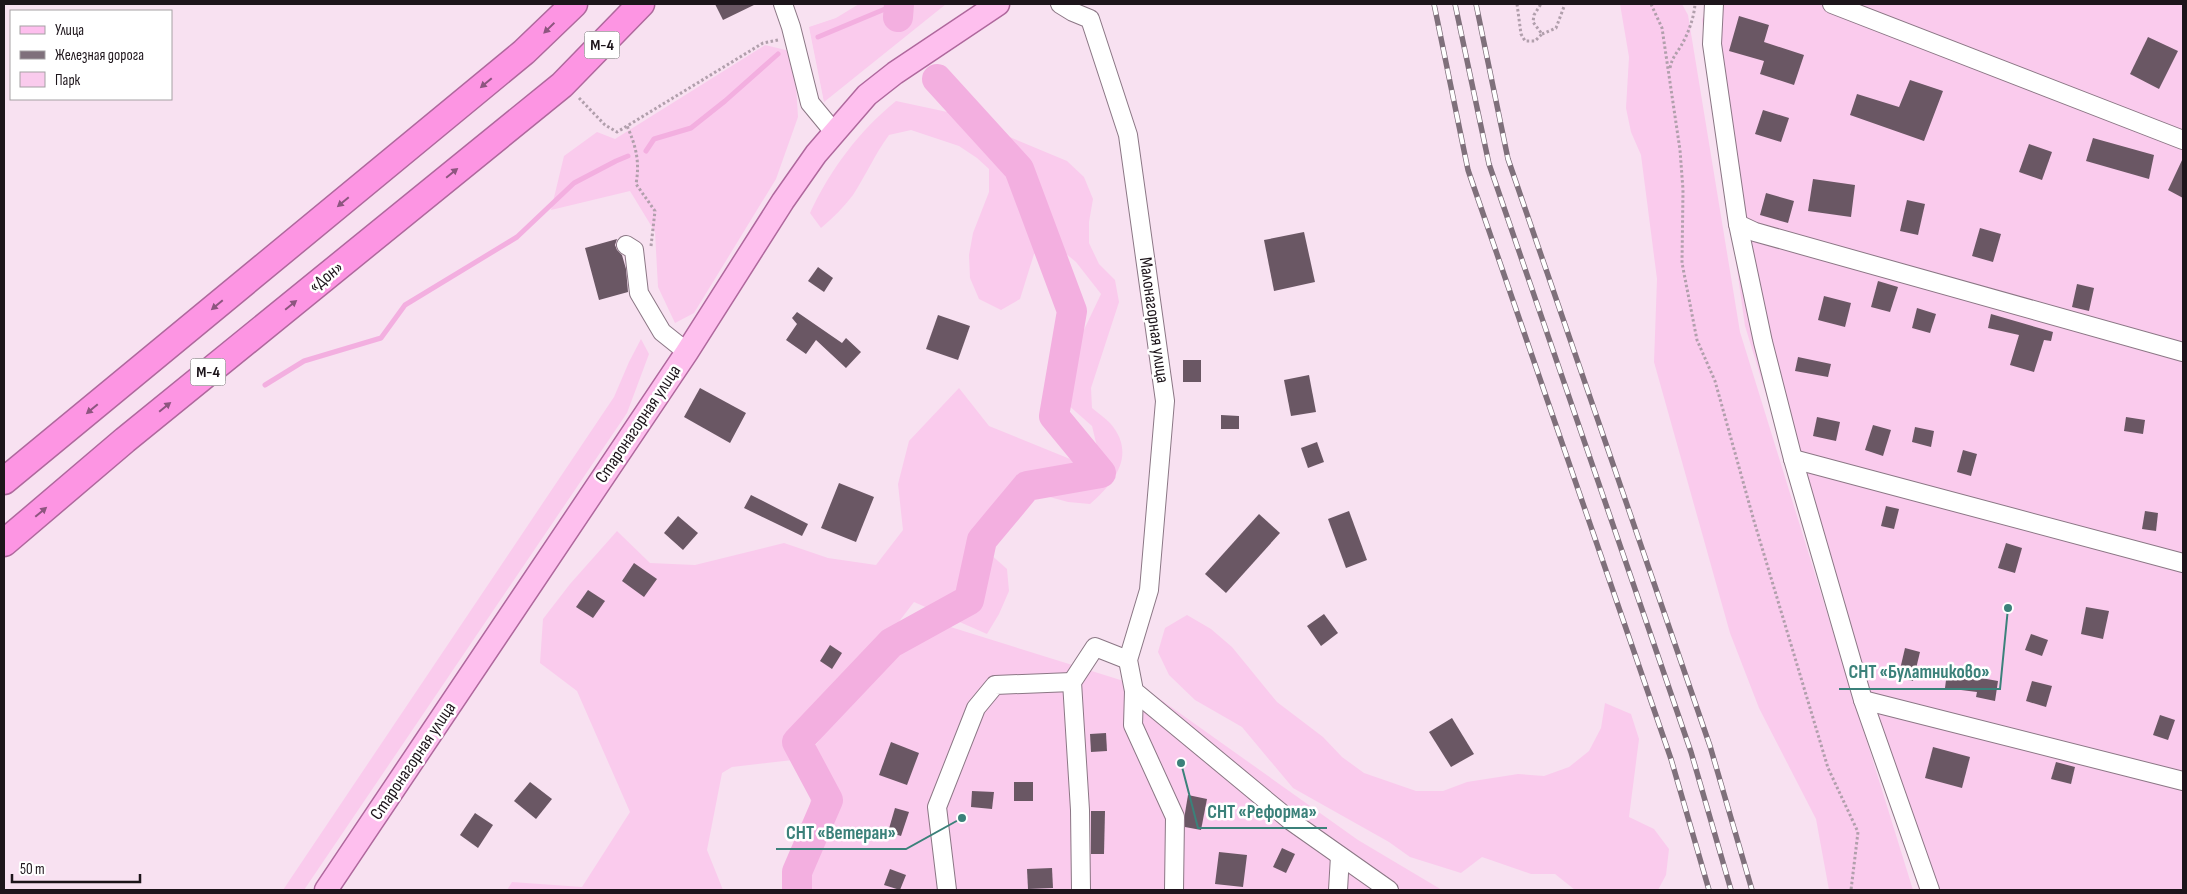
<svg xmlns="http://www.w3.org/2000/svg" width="2187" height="894" font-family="'Sofia Sans Condensed',sans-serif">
<rect width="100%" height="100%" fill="#f8e1f1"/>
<!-- green -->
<g fill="#facbed">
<path d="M859,4H946L824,102L809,27L836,18Z"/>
<path d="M1620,4H1682L1688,15L1740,332L1913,890H1829L1816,819L1759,708L1730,633L1654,362L1657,279L1641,155L1631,132L1626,108L1629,57Z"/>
<path d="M1708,4H2183V890H1919L1745,326L1702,20Z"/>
<path d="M765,45L794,52L798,117L776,179L694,313L675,323L658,287L655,232L630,191L551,210L564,156L597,132L615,139Z"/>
<path d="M896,101L952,113L1067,161L1084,177L1093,199L1089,222V243L1099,264L1115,280L1119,302L1091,388L1092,408C1098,413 1105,418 1110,423C1137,454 1115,482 1090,504L1068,502L1046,496L1022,500L1002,510L987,529L989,553L1007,569L1009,591L999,614L987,634L914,602L793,760L732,767L722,773L707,850L723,890H507L512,882L582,887L630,812L577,691L540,663L543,619L570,584L617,531L650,563L695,565L784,543L828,558L876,565L903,530L898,484L909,441L959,388L989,426L1075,461L1099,455L1092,426L1067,404L1075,357L1081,336L1101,294L1076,262L1054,244L1034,254L1020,299L1001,310L979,299L970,278L969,255L973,233L989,192V169L977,158L959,146L911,130L889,135C875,154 866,175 853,195C844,207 833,218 821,228L810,213C830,170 859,131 896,101Z"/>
<path d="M641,339L649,354L627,413L304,890H283L614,397L629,362Z"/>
<path d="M912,615L1143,687L1358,840L1442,890H803L815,746Z"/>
<path d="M1187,615L1211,629L1232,647L1277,702L1323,737L1342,757L1364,773L1416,791H1443L1467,782L1518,774L1544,776L1569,767L1589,751L1601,728L1605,703L1631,714L1639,739L1629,817L1654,829L1669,849L1666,875L1658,890H1575L1555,874H1531L1482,857L1461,873L1410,857L1389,842L1293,788L1242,727L1195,700L1169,675L1158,652L1165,628Z"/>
</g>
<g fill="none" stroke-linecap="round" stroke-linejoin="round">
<!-- stream -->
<g stroke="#f3afe0" stroke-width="5">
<path d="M818,37L897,4"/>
<path d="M646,151L654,139L691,128L725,101L778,54"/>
<path d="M265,385L304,361L381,338L405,305L517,237L574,183L616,161L628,156"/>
</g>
<!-- river -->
<g stroke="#f3afe0" stroke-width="30">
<path d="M898,17L899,4"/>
<path d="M797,890V872L828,800L797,742L891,643L969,600L982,540L1027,486L1101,473L1054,416L1072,311L1019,169L937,79"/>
</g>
</g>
<!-- building -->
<g fill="#6a5764">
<path d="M715,4H756L723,20Z"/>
<path d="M1739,16L1769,25L1764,42L1804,55L1794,85L1760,74L1764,61L1729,51Z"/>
<path d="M2148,37L2178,51L2159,89L2130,74Z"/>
<path d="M1910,80L1943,91L1924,141L1850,115L1857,94L1899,107Z"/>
<path d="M1763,110L1789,118L1781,142L1755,134Z"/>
<path d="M2093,138L2154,155L2149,179L2086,161Z"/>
<path d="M2029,144L2052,152L2042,180L2019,172Z"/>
<path d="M2183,158V198L2168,190Z"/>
<path d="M1813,179L1855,185L1851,217L1808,211Z"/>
<path d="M1766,193L1794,201L1788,223L1760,215Z"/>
<path d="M1907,200L1925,204L1918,235L1900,231Z"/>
<path d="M1980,228L2001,234L1993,262L1972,256Z"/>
<path d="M1304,232L1315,282L1274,291L1264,240Z"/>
<path d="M617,239L615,245L617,250L622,255L626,269L628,292L599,300L585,248Z"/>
<path d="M818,267L833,278L824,292L808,281Z"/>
<path d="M1878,281L1898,287L1890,312L1871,307Z"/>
<path d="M2077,284L2094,288L2089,311L2072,307Z"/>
<path d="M1824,296L1851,303L1845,327L1818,320Z"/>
<path d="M1917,308L1936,314L1930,333L1912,328Z"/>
<path d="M797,312L842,343L846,338L861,352L846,368L816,340L806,354L786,340L797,324L792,318Z"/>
<path d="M1991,314L2053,332L2051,341L2044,340L2034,372L2010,365L2019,335L1988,328Z"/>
<path d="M938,315L970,326L958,360L926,349Z"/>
<path d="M1798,357L1831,364L1828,377L1795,371Z"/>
<rect x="1183" y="360" width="18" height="22"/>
<path d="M1309,375L1316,412L1291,416L1284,380Z"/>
<path d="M700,388L746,413L730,443L684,417Z"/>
<path d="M1221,415L1239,416V429H1221Z"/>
<path d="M1817,417L1840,422L1836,441L1813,436Z"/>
<path d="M2126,417L2145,420L2143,434L2124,431Z"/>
<path d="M1873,425L1891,430L1883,456L1865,450Z"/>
<path d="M1915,427L1934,431L1931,447L1912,442Z"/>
<path d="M1317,442L1324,462L1308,468L1301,448Z"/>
<path d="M1963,450L1977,454L1971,476L1957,472Z"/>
<path d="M839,483L874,497L856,542L821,528Z"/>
<path d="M751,495L808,524L802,536L744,508Z"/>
<path d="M1886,506L1899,509L1894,529L1881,526Z"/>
<path d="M1349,511L1367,560L1346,568L1328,519Z"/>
<path d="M2145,511L2158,513L2156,531L2142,529Z"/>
<path d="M1259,514L1280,533L1226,593L1205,574Z"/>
<path d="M678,516L698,533L683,550L664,533Z"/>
<path d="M2006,543L2022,548L2015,573L1998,568Z"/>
<path d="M634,563L657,579L644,597L622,581Z"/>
<path d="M588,590L605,601L593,618L576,607Z"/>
<path d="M2086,607L2109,611L2103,639L2081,634Z"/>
<path d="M1324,614L1338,633L1321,646L1307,626Z"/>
<path d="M2031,634L2048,640L2042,656L2025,650Z"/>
<path d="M830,645L842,653L832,669L820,661Z"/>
<path d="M1905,648L1920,652L1913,681L1898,678Z"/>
<path d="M1947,672L1998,681L1995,701L1976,697L1977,692L1945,688Z"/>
<path d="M2032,681L2052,686L2046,707L2026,701Z"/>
<path d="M2160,715L2175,720L2168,740L2153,735Z"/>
<path d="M1452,718L1474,754L1451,767L1429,732Z"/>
<path d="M1106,733L1107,751L1091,752L1090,734Z"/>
<path d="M891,742L919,753L907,785L879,775Z"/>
<path d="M1933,747L1970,757L1962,788L1925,778Z"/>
<path d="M2056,762L2075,767L2071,784L2051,779Z"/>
<path d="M530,782L552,799L536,819L514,801Z"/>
<rect x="1014" y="782" width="19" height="19"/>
<path d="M972,791L994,792L992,809L971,807Z"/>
<path d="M1188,795L1207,799L1201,830L1185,827V813Z"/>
<path d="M895,808L909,812L901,836L888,832Z"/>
<path d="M1091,811H1105L1104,854H1091Z"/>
<path d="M475,813L493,825L478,848L460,835Z"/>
<path d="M1282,848L1295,854L1286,873L1273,867Z"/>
<path d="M1219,852L1247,855L1243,887L1215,884Z"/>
<path d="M1052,868L1053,888L1028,889L1027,869Z"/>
<path d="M890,869L906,875L900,890L884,885Z"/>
</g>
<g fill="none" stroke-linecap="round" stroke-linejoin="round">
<!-- minor casing -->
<g stroke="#8b7785" stroke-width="20">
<g id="minor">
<path d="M783,4L791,27L810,103L834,132"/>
<path d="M1060,4L1073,12L1090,19L1128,135L1165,401L1149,590L1128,660L1134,691L1291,821L1389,890"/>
<path d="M1714,4L1712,44L1738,224L1763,342L1793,459L1863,700L1930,890"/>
<path d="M1832,4L2183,140"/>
<path d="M1738,224L1755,232L2183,352"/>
<path d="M626,245L634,250L639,293L662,332L687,352"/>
<path d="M1793,459L2183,563"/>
<path d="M1134,691L1133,725L1175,817L1174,890"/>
<path d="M1863,700L2183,781"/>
<path d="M947,890L937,807L976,708L995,685L1072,682"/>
<path d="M1081,890L1080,810L1072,682L1095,647L1128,660"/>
<path d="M1338,890L1340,856"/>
</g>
</g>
<!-- major casing -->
<g stroke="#af689d" stroke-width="25">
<path id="major" d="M326,890L687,352L783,201L816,154L867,95L895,73L998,4"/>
</g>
<!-- highway casing -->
<g stroke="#af689d" stroke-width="29">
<g id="highway">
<path d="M4,481L524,52L574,4"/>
<path d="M4,543L125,440L562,85L641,4"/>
</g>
</g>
<!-- path -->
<g stroke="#b19fac" stroke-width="3" stroke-dasharray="2.5 2.5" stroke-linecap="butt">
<path d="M1517,4L1521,34L1525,41H1535L1542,34L1533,22L1534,15L1541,4"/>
<path d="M1651,4L1662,28L1680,150L1683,190L1682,263L1697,340L1715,381L1754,521L1828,768L1858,832L1851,890"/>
<path d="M1542,34L1556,28L1565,4"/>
<path d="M1670,68C1672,58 1676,54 1681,46C1688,34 1694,18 1695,4"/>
<path d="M579,98L605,125L617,132L627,126"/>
<path d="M651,246L655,211L636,184C640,162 636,146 627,126L763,43L778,40"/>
</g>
<!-- minor -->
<use href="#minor" stroke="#fff" stroke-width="18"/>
<!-- major -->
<use href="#major" stroke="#febfee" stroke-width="22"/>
<!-- highway -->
<use href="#highway" stroke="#fd95e3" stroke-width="26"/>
<!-- rail casing -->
<g stroke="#7f707b" stroke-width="5.5">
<g id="rail">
<path d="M1434,4L1468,170L1671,759L1709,890"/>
<path d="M1455,4L1489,164L1691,752L1731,890"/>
<path d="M1476,4L1508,159L1710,746L1752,890"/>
</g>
</g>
<!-- rail -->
<use href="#rail" stroke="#fff" stroke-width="4" stroke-dasharray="11" stroke-linecap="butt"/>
</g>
<!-- one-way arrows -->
<defs><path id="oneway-solid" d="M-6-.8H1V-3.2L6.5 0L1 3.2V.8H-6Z" transform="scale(1.25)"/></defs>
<g fill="#8d557f">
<use href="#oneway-solid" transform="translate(549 28) rotate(136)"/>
<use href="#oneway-solid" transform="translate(486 83) rotate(140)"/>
<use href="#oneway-solid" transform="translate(452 173) rotate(-39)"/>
<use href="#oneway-solid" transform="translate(343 202) rotate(140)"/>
<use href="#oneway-solid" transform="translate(217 305) rotate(140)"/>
<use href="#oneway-solid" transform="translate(291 305) rotate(-39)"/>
<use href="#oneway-solid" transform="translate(165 407) rotate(-39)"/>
<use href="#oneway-solid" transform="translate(92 409) rotate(140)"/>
<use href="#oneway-solid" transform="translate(41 512) rotate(-40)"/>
</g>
<g text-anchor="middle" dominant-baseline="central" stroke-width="5" stroke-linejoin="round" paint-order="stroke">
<!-- shield labels -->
<g fill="#fff" stroke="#615b5f" stroke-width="1">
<rect x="584.5" y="31.5" width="35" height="27" rx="4"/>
<rect x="190.5" y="358.5" width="35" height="27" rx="4"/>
</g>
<g font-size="16" font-weight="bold" fill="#1d151b">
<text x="602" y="45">М-4</text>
<text x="208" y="372">М-4</text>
</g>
<!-- street labels -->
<g font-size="18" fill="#1d151b" stroke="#fff">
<text transform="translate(326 277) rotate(-39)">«Дон»</text>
<text transform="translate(1154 320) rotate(82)">Малонагорная улица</text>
<text transform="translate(638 424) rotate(-56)">Старонагорная улица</text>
<text transform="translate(413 761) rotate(-56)">Старонагорная улица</text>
</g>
</g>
<!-- callouts -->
<path fill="none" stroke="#3b817a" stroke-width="2" d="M2008 608L2000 689H1839M1181 763L1198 828H1327M962 818L906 849H776"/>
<g fill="#3b817a" stroke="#fff" stroke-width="2">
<circle cx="2008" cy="608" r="5"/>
<circle cx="1181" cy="763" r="5"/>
<circle cx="962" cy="818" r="5"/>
</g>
<g font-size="19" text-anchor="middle" font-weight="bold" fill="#3b817a" stroke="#fff" stroke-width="5" stroke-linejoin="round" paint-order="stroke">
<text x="1919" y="678">СНТ «Булатниково»</text>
<text x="1262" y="818">СНТ «Реформа»</text>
<text x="841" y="839">СНТ «Ветеран»</text>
</g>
<!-- border -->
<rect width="2187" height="894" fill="none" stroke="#1d151b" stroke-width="10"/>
<!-- legend -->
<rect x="10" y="10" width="162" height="90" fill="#ffffff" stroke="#a5a1a4"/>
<rect x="20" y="26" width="25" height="8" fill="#febfee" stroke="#a5a1a4"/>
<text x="55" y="35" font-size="15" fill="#1d151b">Улица</text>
<rect x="20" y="51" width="25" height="8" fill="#7f707b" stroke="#a5a1a4"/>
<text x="55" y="60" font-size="15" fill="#1d151b">Железная дорога</text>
<rect x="20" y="72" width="25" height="15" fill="#facbed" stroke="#a5a1a4"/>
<text x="55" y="85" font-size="15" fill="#1d151b">Парк</text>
<!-- scale -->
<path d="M12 874v8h128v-8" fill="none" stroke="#1d151b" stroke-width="2.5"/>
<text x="20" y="874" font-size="15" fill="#1d151b" stroke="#ffffff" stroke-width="4" paint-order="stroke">50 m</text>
</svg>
